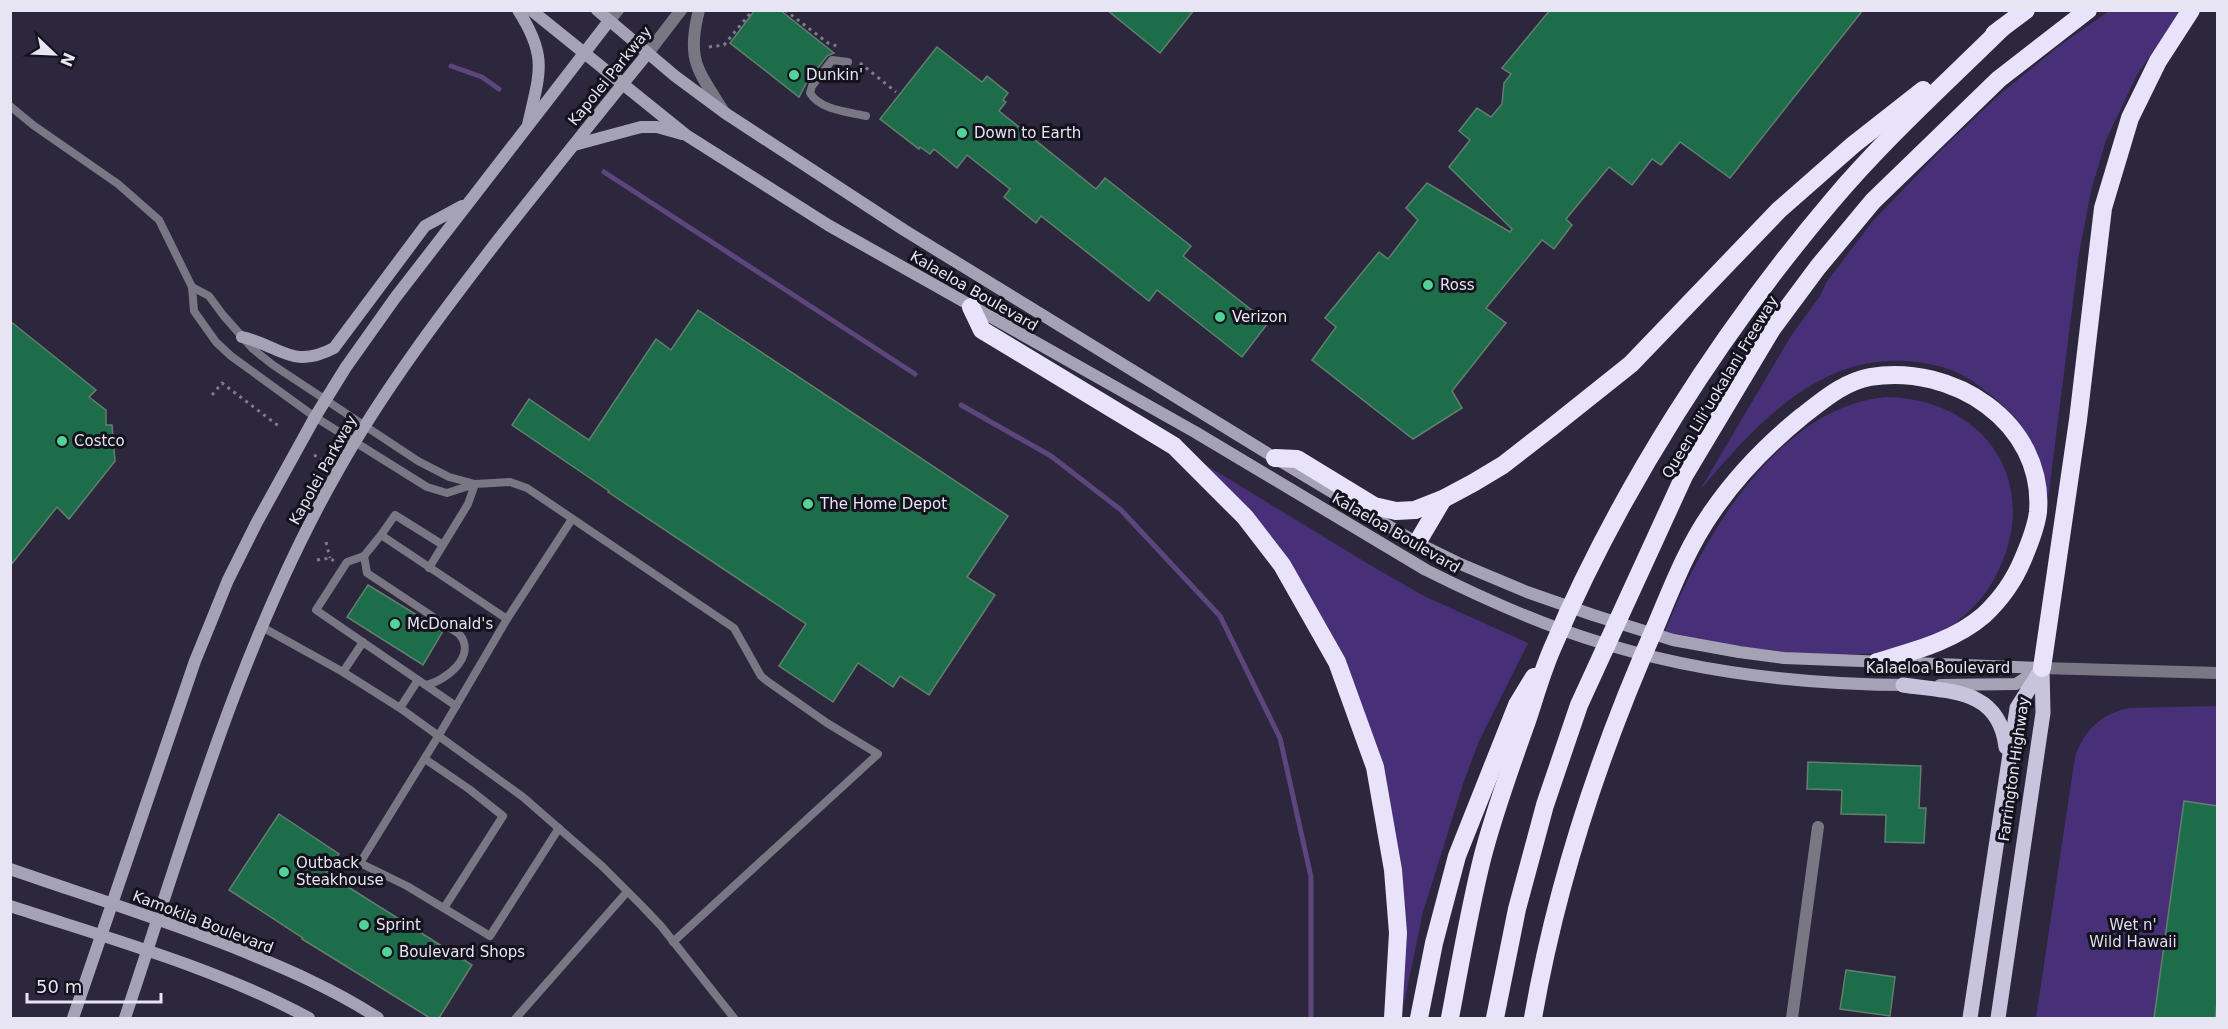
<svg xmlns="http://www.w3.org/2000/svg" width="2228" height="1029" font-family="'DejaVu Sans',sans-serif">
<rect width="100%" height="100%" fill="#2c273d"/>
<!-- green -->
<g fill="#473078">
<path d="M2109,11H2180L2137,75L2106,140L2091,191L2079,254L2045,523C2040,495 2039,461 2026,435C2015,413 1994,397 1975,383C1955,368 1932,363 1907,361C1816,355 1754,427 1700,490L1791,336L1820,296L1826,283L1872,222L1942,149L1999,95L2059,46Z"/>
<path d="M1886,397C1990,399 2045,489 1993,581C1979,605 1955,627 1930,638C1916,644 1891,652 1877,653C1807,660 1733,645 1664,634C1700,542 1776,407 1886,397Z"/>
<path d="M1204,464L1375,568L1424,596L1528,643L1479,741L1464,781L1423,912L1401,1018L1400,923L1349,680Z"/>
<path d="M2217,706V1018H2036L2075,757C2084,730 2101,714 2129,708Z"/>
</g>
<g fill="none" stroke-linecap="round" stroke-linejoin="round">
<!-- stream -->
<g stroke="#5d467d" stroke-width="5">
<path d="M451,66L482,77L499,89"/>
<path d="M604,172L915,374"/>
<path d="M961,405L1051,456L1121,510L1220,616L1280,738L1311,877V1018"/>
</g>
</g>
<!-- building -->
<g fill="#1e6d4a" stroke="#627f6e" stroke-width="1.5">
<path d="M755,10H780L834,53L827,56L807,82L799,97L730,43Z"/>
<path d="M1107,10H1194L1160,53Z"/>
<path d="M1550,10H1863L1730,178L1680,142L1661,165L1652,159L1632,185L1609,167L1566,219L1572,225L1554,249L1542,240L1486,308L1506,323L1452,391L1462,408L1413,439L1312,360L1336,327L1325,318L1379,252L1388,259L1418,220L1406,208L1427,183L1510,232L1512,229L1449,167L1470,140L1459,131L1477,108L1491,117L1502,104L1504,83L1511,74L1502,68Z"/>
<path d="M937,47L982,82L987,76L1008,93L1003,100L1006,102L999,111L1096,189L1105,178L1191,246L1183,256L1268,323L1242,357L1157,290L1149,301L1041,216L1036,223L1004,197L1010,189L967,155L957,168L934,149L930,154L920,147L919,149L880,119Z"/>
<path d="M698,310L1008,516L967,577L995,595L929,695L900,676L893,687L858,663L833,702L779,666L806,624L608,492L609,491L512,425L529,399L589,440L656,339L671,350Z"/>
<path d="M10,321L96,390L89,397L106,410V425H112L115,461L69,519L57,507L10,566Z"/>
<path d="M368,585L443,631L423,665L347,617Z"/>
<path d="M1808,762L1921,766L1919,808H1926L1924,843L1885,842L1886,815L1841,814L1842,790L1807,789Z"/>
<path d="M2184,801L2217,806V1003L2215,1018H2154Z"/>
<path d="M279,814L339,854L326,873L472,965L439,1018H430L302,939L303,938L229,890Z"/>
<path d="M1846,970L1895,977L1890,1016L1840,1009Z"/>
</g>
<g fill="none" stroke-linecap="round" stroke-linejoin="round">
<!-- path -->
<g stroke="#7f7b8d" stroke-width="3" stroke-dasharray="3 4.5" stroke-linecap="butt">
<path d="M785,10L828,43L840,47"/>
<path d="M709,47L724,45L753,10"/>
<path d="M860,63L896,92"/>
<path d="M212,395L222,383L280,427"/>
<path d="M314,455L321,459"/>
<path d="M326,542L330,558"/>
<path d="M317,560L330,558L334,561"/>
</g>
<!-- service -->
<g stroke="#797783" stroke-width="8">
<path d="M848,62L832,60L812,86L810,93C820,110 848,112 866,116"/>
<path d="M10,106L33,125L118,184L159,220L192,287L194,311L216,342L231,356L315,417L427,487L447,493L475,484L510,482L527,488L734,628L761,676L767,681L827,723L878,754L673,942"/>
<path d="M192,287L209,296L223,315L253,349L273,365L418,461L449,477L475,484"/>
<path d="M381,535L395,515L443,545"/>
<path d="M364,556L367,573L459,634C478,655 446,681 426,685"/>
<path d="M429,568L468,504L475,484"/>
<path d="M262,627L343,672L400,708L523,797L602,866L642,906L661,926L734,1018"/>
<path d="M343,672L363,642"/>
<path d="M456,706L316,610L347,562L364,556L381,535L507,619"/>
<path d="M400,708L418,680"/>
<path d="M425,759L469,789L503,816L444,908"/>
<path d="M559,828L490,936L407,886L360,863L439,735L507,619L572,519"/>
<path d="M516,1018L627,892"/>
</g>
<!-- minor -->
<g stroke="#797783" stroke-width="12">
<path d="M2042,668L2218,673"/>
<path d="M1792,1018L1818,827"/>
</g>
<!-- tertiary -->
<g stroke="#797783" stroke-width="12">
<path d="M699,10C686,61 698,70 724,112"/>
<path d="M609,21L618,10"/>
<path d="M648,53L681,10"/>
</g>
<!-- secondary -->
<g stroke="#a6a2b6" stroke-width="12">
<path d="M518,10C549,58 539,74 528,125"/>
<path d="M531,10L686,135L828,225L1195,432L1426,570C1478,596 1530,620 1586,638C1690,672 1801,685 1911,685"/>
<path d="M597,10L675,76L725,113L904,230L1275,458L1417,543L1458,563L1527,592L1593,615L1673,640L1739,652L1784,658L2042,668"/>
<path d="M574,145L641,127H657L682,134"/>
<path d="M242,337C281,346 292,370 334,348L425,226L462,206"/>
<path d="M1940,685L2016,684L2041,668"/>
<path d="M10,869C85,895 161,919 235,948C284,968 334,989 378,1018"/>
<path d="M10,906C111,939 216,968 309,1018"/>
<path d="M73,1018L195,661L228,580L257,522L315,417L346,367L395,298L609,21"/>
<path d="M125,1018C187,833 241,640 339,469C385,388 441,314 498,240C548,177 597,115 648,53"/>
</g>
<!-- primary -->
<g stroke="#c8c4dd" stroke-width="15">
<path d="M1903,685C1950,692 1999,688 2006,747"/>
<path d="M1970,1018L2017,708L2042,668"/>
<path d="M1998,1018L2043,713L2042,668"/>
</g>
<!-- motorway -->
<g stroke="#e8e3fb" stroke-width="18">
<path d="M1994,34L2026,10"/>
<path d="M971,307L982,330L1174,446L1245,517L1282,565L1337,662L1375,767L1393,870L1398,933L1393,1018"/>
<path d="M1275,458L1297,459L1374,506L1396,511L1415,510L1443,499L1473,483L1503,465L1552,427L1631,364L1779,210L1853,145L1923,90"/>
<path d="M1417,543L1443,499"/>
<path d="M2042,668L2078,420L2103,208L2130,118L2158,61L2191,10"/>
<path d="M1419,1018L1434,943L1457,856L1517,705L1534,677"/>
<path d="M1450,1018C1460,965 1469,911 1482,859C1494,812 1511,766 1527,721C1535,697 1542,672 1552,649C1619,491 1720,333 1831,202C1883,140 1944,85 2002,28"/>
<path d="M1495,1018L1517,909L1545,805L1579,705L1684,476L1772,329L1818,267L1873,201L1999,79L2088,10"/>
<path d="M1533,1018C1557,880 1600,751 1657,623C1673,585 1688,546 1712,512C1736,477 1768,444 1801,417C1822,401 1843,382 1870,377C1952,363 2045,422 2038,512C2036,528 2029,545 2023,559C2014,581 2001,599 1984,615C1954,641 1914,651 1877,662"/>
</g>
</g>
<!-- markers -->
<g fill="#52d397" stroke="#14121c" stroke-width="2">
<circle cx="794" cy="75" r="6"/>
<circle cx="962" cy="133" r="6"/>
<circle cx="1428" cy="285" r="6"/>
<circle cx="1220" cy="317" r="6"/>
<circle cx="62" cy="441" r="6"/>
<circle cx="808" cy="504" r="6"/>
<circle cx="395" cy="624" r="6"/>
<circle cx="284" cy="872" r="6"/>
<circle cx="364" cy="925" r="6"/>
<circle cx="387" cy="952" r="6"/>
</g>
<g text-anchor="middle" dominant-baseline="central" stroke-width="6" stroke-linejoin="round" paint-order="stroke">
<!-- poi labels -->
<g font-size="15" fill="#e7e4f3" stroke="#14121c" text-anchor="start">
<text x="806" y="75">Dunkin'</text>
<text x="974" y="133">Down to Earth</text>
<text x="1440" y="285">Ross</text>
<text x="1232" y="317">Verizon</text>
<text x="74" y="441">Costco</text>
<text x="820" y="504">The Home Depot</text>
<text x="407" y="624">McDonald's</text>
<text x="296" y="863">Outback<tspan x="296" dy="17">Steakhouse</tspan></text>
<text x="376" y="925">Sprint</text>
<text x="399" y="952">Boulevard Shops</text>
</g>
<!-- street labels -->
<g font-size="15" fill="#e7e4f3" stroke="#14121c">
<text transform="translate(610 76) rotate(-51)">Kapolei Parkway</text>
<text transform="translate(974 291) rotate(30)">Kalaeloa Boulevard</text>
<text transform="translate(1720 387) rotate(-59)">Queen Liliʻuokalani Freeway</text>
<text transform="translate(323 470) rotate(-61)">Kapolei Parkway</text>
<text transform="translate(1396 533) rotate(30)">Kalaeloa Boulevard</text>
<text x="1938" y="668">Kalaeloa Boulevard</text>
<text transform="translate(2014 769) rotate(-82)">Farrington Highway</text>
<text transform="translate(203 922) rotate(21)">Kamokila Boulevard</text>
</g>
<!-- park labels -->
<g font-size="15" fill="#dfdbf0" stroke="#14121c">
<text x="2133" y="925">Wet n'<tspan x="2133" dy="17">Wild Hawaii</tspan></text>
</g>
</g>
<!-- border -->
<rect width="2228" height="1029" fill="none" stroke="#e7e4f3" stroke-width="24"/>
<!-- north arrow -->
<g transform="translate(54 54) rotate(113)" stroke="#14121c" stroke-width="4.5" paint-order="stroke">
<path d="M0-4.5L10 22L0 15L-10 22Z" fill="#e7e4f3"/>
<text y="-9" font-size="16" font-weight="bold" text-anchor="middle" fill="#e7e4f3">N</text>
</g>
<!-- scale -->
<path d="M27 993v9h134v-9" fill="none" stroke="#e7e4f3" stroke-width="3"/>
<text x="36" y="993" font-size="18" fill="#e7e4f3" stroke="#14121c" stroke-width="4.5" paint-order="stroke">50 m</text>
</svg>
